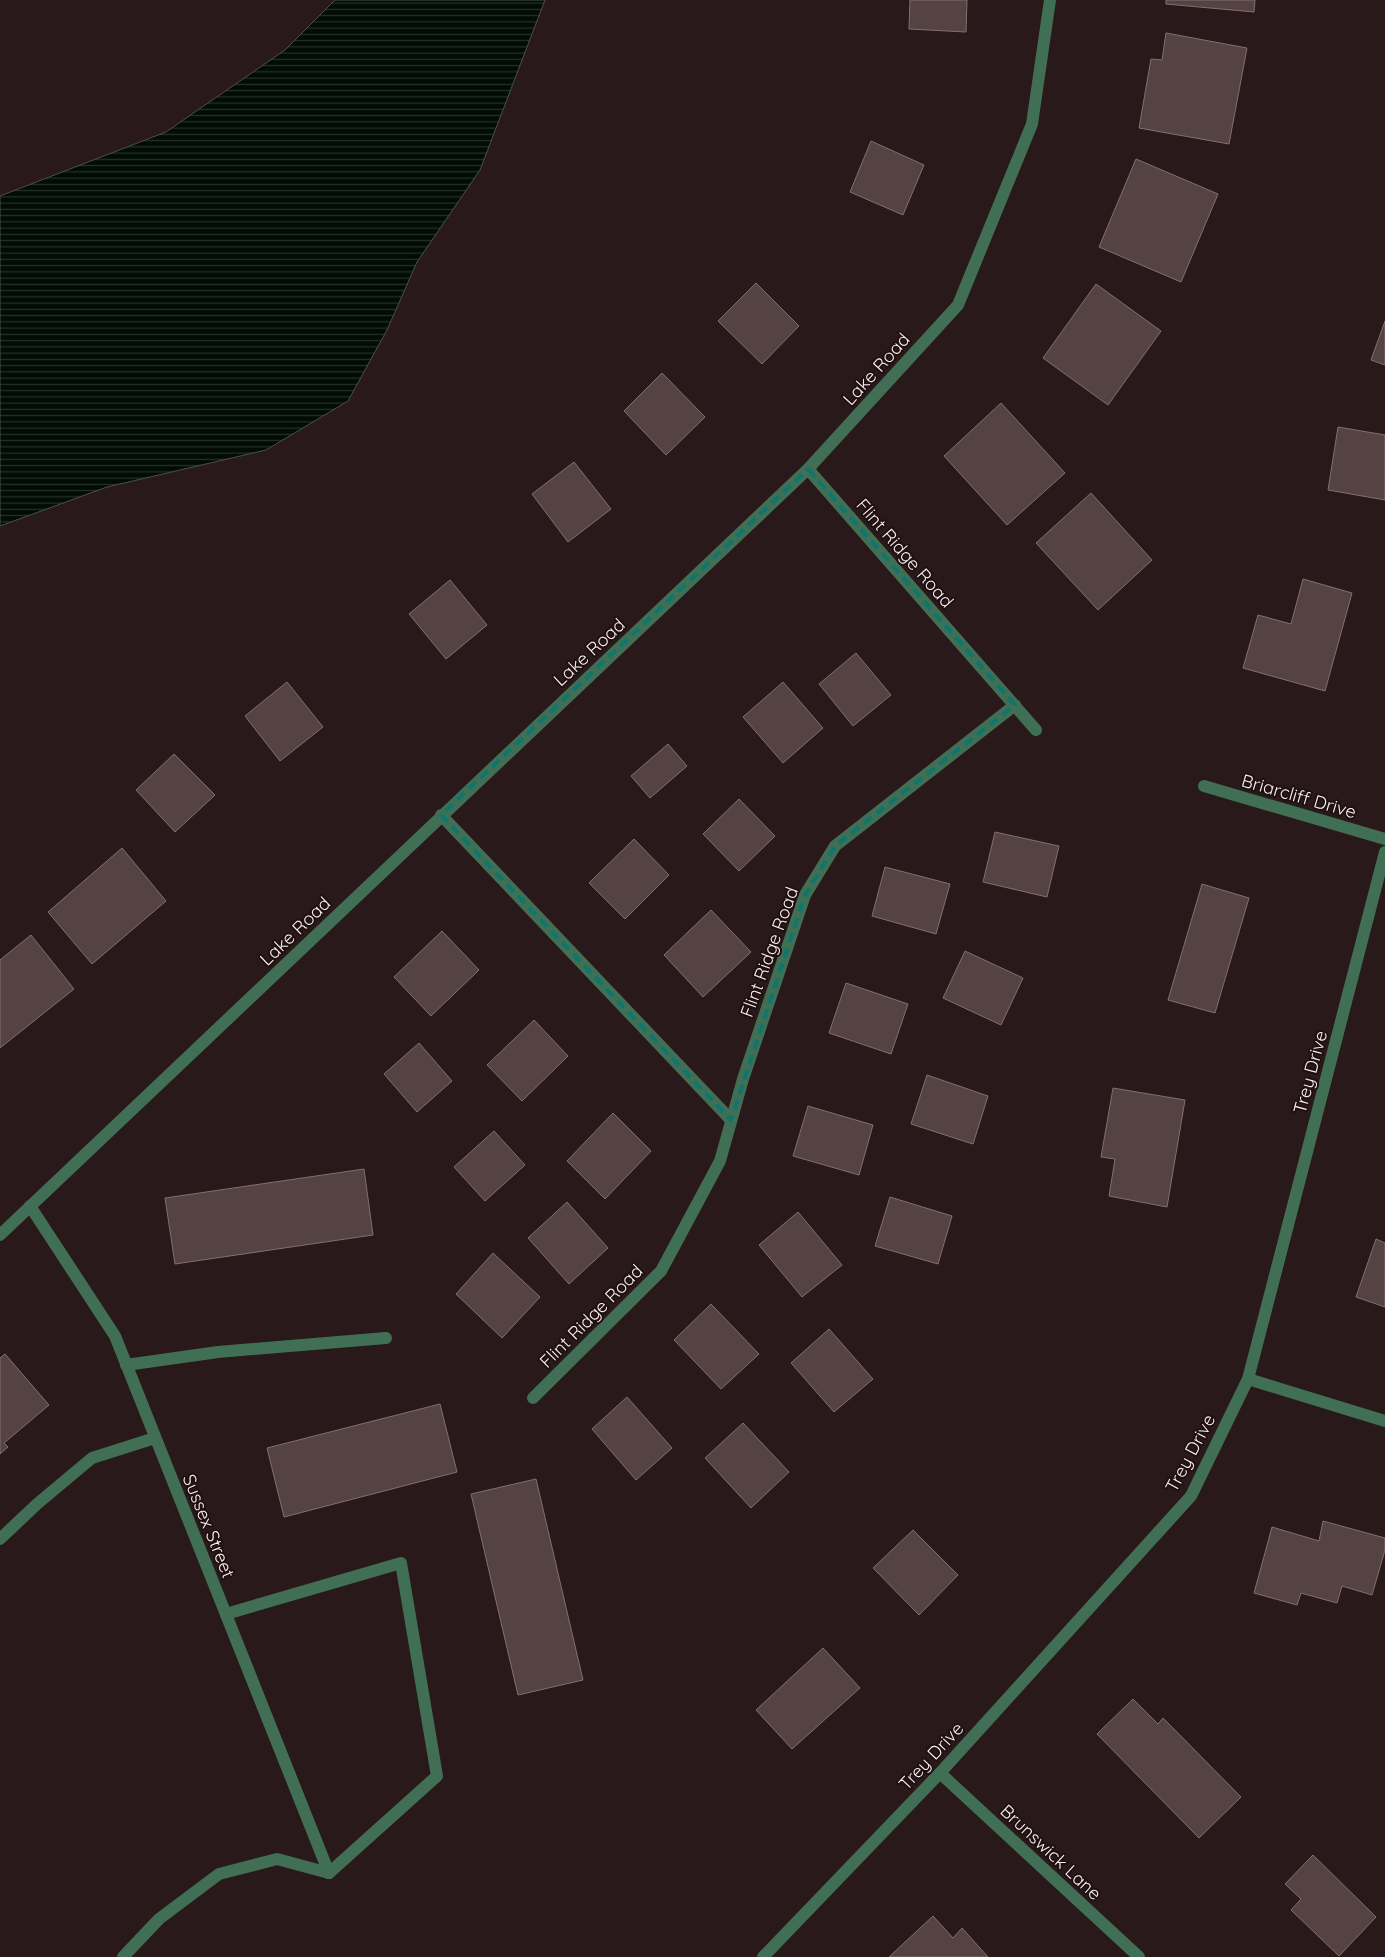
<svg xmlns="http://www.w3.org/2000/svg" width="1385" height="1957" font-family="Quicksand,sans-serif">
<defs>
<pattern id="water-rules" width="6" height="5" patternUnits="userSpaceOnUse" patternTransform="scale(1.25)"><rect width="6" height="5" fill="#000c04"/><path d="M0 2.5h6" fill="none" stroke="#263029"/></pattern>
</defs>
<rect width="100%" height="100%" fill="#29191a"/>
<!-- water -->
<path fill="url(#water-rules)" stroke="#4b504b" d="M335,0H545L480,170L417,262L387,330L348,401L266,450L107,487L0,526V196L166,132L285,50Z"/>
<!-- building -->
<g fill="#554243" stroke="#846f70">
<path d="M910,0H967L966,32L909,29Z"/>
<path d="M1166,0H1255L1254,12L1166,4Z"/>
<path d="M1166,33L1247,48L1229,144L1139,128L1151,59L1162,60Z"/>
<path d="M871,141L924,165L903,215L850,192Z"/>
<path d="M1136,159L1218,194L1181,282L1099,247Z"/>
<path d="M756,283L799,326L762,364L718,321Z"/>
<path d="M1096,284L1161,331L1108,405L1043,358Z"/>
<path d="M1385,321V365L1371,360Z"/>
<path d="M662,373L705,417L666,455L624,411Z"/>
<path d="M1001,403L1065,473L1007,525L944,456Z"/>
<path d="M1338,427L1385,435V500L1328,490Z"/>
<path d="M574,462L611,509L568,542L532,494Z"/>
<path d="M1091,493L1152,560L1098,610L1036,543Z"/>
<path d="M1303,579L1352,593L1325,691L1243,668L1258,615L1291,624Z"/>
<path d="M450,580L487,625L446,659L409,614Z"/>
<path d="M856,653L891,695L853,726L819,684Z"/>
<path d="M287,682L323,727L280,761L245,716Z"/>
<path d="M783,682L823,728L783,763L743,717Z"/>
<path d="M668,744L687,766L650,798L631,776Z"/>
<path d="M174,754L215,795L175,832L136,790Z"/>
<path d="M739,799L775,836L739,871L703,834Z"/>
<path d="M995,832L1059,846L1047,897L983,882Z"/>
<path d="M634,839L669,875L625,919L589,883Z"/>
<path d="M122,848L166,901L92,964L48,912Z"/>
<path d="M885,867L950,884L936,934L872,916Z"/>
<path d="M1202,884L1249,898L1215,1013L1168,1000Z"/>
<path d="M711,910L751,952L703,997L664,955Z"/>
<path d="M442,931L479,970L431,1016L394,977Z"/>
<path d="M31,935L74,989L0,1048V960Z"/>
<path d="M965,951L1023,978L1001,1025L943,998Z"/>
<path d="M846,983L908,1004L891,1054L829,1033Z"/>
<path d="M534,1020L568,1056L522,1101L487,1065Z"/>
<path d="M419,1043L452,1081L417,1112L384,1074Z"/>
<path d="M927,1075L988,1096L973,1144L911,1124Z"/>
<path d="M1113,1088L1185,1100L1167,1207L1109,1196L1115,1159L1101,1157Z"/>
<path d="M808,1106L873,1125L859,1175L793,1156Z"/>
<path d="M613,1113L651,1151L605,1199L567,1161Z"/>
<path d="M494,1131L525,1165L485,1201L454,1167Z"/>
<path d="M364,1169L373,1235L175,1264L165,1198Z"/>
<path d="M890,1197L952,1216L938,1264L875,1246Z"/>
<path d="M567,1202L608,1248L569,1284L528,1238Z"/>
<path d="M798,1212L842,1265L802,1297L759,1245Z"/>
<path d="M1376,1239L1385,1243V1307L1356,1297Z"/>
<path d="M493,1253L540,1297L502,1338L456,1294Z"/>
<path d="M711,1304L759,1354L721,1389L674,1340Z"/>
<path d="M829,1329L873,1379L834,1412L791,1363Z"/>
<path d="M5,1354L49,1405L4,1443L8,1447L0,1454V1358Z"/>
<path d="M627,1397L672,1448L636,1480L592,1429Z"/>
<path d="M440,1404L457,1472L284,1517L267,1448Z"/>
<path d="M743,1423L789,1472L751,1508L705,1458Z"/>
<path d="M536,1479L583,1680L518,1695L471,1494Z"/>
<path d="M1323,1521L1385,1538V1550L1372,1595L1342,1586L1337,1603L1301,1593L1297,1605L1254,1593L1272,1527L1319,1541Z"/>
<path d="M913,1530L958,1575L919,1615L873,1568Z"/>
<path d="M823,1648L860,1688L792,1749L756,1710Z"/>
<path d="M1133,1699L1158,1724L1163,1718L1241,1797L1199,1838L1097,1734Z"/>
<path d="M1313,1855L1376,1917L1339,1956L1291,1910L1301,1899L1285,1884Z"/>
<path d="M933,1916L953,1938L962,1928L988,1957H889Z"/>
</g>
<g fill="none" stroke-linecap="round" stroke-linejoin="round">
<!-- minor -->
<g stroke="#416f55" stroke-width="12">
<path d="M808,469L1036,730"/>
<path d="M1204,786L1385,839"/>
<path d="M441,815L731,1120"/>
<path d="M30,1206L115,1336L329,1873"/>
<path d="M0,1235L808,469L958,305L1032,124L1050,0"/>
<path d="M126,1365L218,1352L386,1338"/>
<path d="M1248,1379L1385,1421"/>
<path d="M533,1398L661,1271L720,1161L743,1079L805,895L835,846L1015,705"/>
<path d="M0,1539L37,1504L92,1458L155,1438"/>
<path d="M226,1614L401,1563L437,1776L329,1873"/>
<path d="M940,1773L1139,1957"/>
<path d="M123,1957L159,1919L219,1874L277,1859L329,1873"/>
<path d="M763,1957L940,1773L1191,1496L1248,1379L1385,852"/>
</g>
</g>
<!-- marked area -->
<path fill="none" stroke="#0f766e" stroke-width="4" stroke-dasharray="10 6" stroke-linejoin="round" d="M808,469L1015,705L835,846L805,895L731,1120L441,815Z"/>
<g text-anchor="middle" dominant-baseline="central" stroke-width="4" stroke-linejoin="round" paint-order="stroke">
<!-- street labels -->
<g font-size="18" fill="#fbeff0" stroke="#1f1011">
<text transform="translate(876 369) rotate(-48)">Lake Road</text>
<text transform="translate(905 553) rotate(49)">Flint Ridge Road</text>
<text transform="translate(589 652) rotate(-43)">Lake Road</text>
<text transform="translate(1299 796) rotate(16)">Briarcliff Drive</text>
<text transform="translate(295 931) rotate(-44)">Lake Road</text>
<text transform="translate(769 952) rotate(-70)">Flint Ridge Road</text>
<text transform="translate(1310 1072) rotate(-75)">Trey Drive</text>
<text transform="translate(591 1316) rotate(-45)">Flint Ridge Road</text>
<text transform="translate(1190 1453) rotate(-62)">Trey Drive</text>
<text transform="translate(209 1526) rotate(68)">Sussex Street</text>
<text transform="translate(931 1756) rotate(-47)">Trey Drive</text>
<text transform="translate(1051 1852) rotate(43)">Brunswick Lane</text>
</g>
</g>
</svg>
